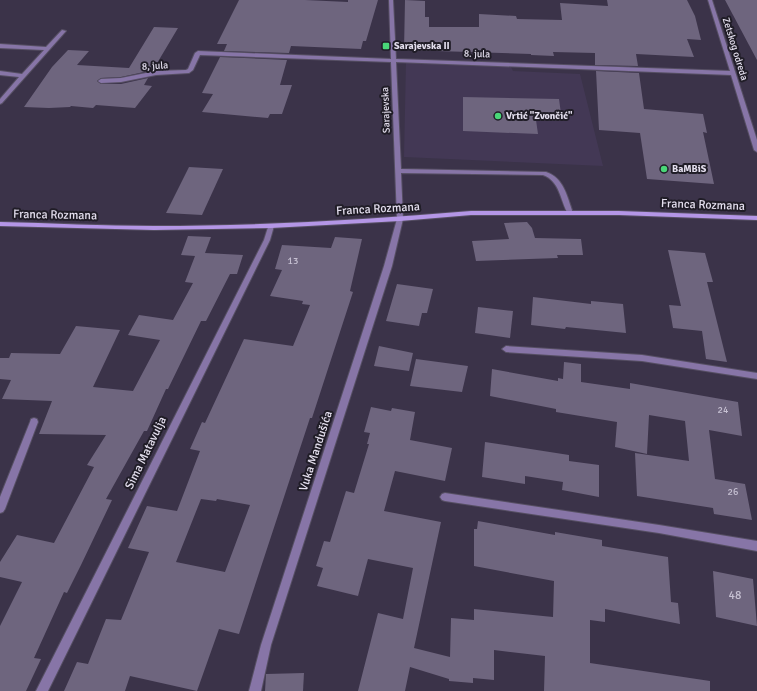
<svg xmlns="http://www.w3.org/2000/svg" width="757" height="691" font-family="Signika,sans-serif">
<rect width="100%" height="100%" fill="#3b3349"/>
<!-- built -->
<path fill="#433855" d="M406,61L510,65L513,71L580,74L603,166L404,157Z"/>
<!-- building -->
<g fill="#6e657e" fill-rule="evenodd">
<path d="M239,0H305L348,2V0H378L366,41H363L361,49L291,46L289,53L224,51L227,44H217Z"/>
<path d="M405,0L425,1V17H429V27H479V14L516,16L517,19L562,20L560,3L608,6L607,0H687L695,16L701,40L687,39L694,57L636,54L638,66L595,65V53L553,52L554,56L531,55V54L404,50Z"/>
<path d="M725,0H757V60Z"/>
<path d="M154,27L178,28L153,70L121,77L101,78L97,81L101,84H121L148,78L144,85L152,86L135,108L96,105L93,108L71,106L70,107L49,108L24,107L52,67L68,50L89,51L77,65L129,68Z"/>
<path d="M220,57L287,60L280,85H292L282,114H270L268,118L202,112L213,94L202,93Z"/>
<path d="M596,71L639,73L644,109L703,114L707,133L703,132L714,184L647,179L640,133L599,130Z"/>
<path d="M463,97L559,99L562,121L536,120L538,134L463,131Z"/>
<path d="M189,167L223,169L202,215L166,213Z"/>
<path d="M527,222L532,228L535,238L581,239L583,255H557L558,258L476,261L472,241L509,239L504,223Z"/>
<path d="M188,236L211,237L205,253L243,255L237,274H230L206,321H201L168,389H166L147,431H144L106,499L112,500L81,565L67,593L64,592L34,658L41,659L26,691H0V626L22,582L0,577V562L17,535L54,543L94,467L87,465L106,435L39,434L52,401L2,399L11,380L0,379V358H9L11,353L60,354L76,326L120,330L93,387L133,391L160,340L128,335L139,315L173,320L193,283L185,282L195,256L181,255Z"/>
<path d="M335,237L362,239L350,291L353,292L312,418H310L239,634L219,629L197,691L130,676L125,691H64L77,662L88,664L106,619L121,620L149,552L128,548L147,506L177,511L200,451L190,449L202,422L205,423L244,339L293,346L310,305L302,304L303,301L270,296L282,270L275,269L282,245L331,248ZM201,499L216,501L217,499L250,505L225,572L176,562Z"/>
<path d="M668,250L705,253L713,282H707L727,362L706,359L702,331L673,328L669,305L681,306Z"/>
<path d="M397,284L433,289L427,313H422L419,326L386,321Z"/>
<path d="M533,297L591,304V301L623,304L626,333L566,327L565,329L531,325Z"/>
<path d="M478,307L513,311L510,338L475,333Z"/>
<path d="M379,346L413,353L409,371L374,366Z"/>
<path d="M416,359L468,366L462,392L410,386Z"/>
<path d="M564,362L581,364V382L630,389V383L738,402L742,436L709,430L715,479L745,484L752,520L714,514L713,508L637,496L635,453L689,461L685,421L649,415L647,454L615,447L617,422L556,412V409L490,396L492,369L558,381V378L563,379Z"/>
<path d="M371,407L391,411L392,408L415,412L410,440L452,448L445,481L395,471L384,511L441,522L414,648L450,657L451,618L474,620V609L553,617L554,581L474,566V529H477L478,521L555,535V532L602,540V546L668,557L671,602L678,603L680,624L605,609V622L590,620V663L710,681V691H544L545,656L494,650V680L473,678V683L449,681V679L410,667L405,691H358L378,613L403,619L413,568L368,559L358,596L317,586L323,568L316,566L324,541L330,542L346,491L354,493L369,444H367L370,433L364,432Z"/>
<path d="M485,442L569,455V461L599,465V497L562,490L563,482L525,476V484L482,477Z"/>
<path d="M713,571L753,579L757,626L716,617Z"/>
<path d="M304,673L303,691H265L266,674Z"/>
</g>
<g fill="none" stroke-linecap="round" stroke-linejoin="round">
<!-- lane casing -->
<g stroke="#564f63" stroke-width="2">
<path id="lane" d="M62,30L66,31L2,103L0,104V99L19,77L0,75V71L22,74L44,50L0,48V44L46,47Z"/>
</g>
<!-- street casing -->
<g stroke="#564f63" stroke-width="2">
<g id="street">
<path d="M389,0H393L396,59L730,71L708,0H712L757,140V152L754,150L731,75L396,62L401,169L546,172C564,178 567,196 573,213L570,215L568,214C560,200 560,181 543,175L401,173L403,219L392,266L271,645L261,691H249L261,645L384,266L397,219L391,62L200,55L193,70L189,73L156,75L121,82L101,83L98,81L101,79L121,78L156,71L186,70L188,69L195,53L198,51L391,59Z"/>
<path d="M269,224H273L274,226L270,240L48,691H36L264,240Z"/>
<path d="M506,346L642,355L757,373V379L642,361L506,352L502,349Z"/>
<path d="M34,418L37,419L38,422L5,509L3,512L0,513V497L30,422L31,419Z"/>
<path d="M445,493L659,525L757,541V551L659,533L445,501L442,500L440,497L442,494Z"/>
</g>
</g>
<!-- secondary casing -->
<g stroke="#564f63" stroke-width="2">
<path id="secondary" d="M471,211H619L757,216V220L619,215H471L400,221L271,228L154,230L0,226V222C51,223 103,226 154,226C260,226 366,220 471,211Z"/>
</g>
<!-- lane -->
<use href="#lane" fill="#8775a7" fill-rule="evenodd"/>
<!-- street -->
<use href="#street" fill="#8775a7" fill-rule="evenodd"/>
<!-- secondary -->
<use href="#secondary" fill="#b496e6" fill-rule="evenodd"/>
</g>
<!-- markers -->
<g fill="#49d778" stroke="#201d27" stroke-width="1.5">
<rect x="382" y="42" width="8" height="8" rx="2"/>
<circle cx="498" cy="116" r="4"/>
<circle cx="664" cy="169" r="4"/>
</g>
<g text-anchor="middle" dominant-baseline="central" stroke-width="4" stroke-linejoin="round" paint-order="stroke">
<!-- far-poi labels -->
<g font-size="10" font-weight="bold" fill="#e4dfee" stroke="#201d27" text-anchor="start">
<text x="394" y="46">Sarajevska II</text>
<text x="506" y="116">Vrtić "Zvončić"</text>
<text x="672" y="169">BaMBiS</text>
</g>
<!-- far-street labels -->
<g font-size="10" fill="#e4dfee" stroke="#201d27">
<text transform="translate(735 49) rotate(73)">Zetskog odreda</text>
<text transform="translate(477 54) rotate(2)">8. jula</text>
<text transform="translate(155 66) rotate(-3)">8, jula</text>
<text transform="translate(386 110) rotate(-92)">Sarajevska</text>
</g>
<!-- number labels -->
<g font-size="10" fill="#c6c0d2">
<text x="293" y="261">13</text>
<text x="723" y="410">24</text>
<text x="733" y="492">26</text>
</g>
<!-- street labels -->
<g font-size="12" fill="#e4dfee" stroke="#201d27">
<text transform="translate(703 205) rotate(2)">Franca Rozmana</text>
<text transform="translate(378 209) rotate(-3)">Franca Rozmana</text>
<text transform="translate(55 215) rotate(1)">Franca Rozmana</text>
<text transform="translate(316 451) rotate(-72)">Vuka Mandušića</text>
<text transform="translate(146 453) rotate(-64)">Sima Matavulja</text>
</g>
<!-- near-number labels -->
<g font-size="12" fill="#c6c0d2">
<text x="735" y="595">48</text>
</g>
</g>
</svg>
